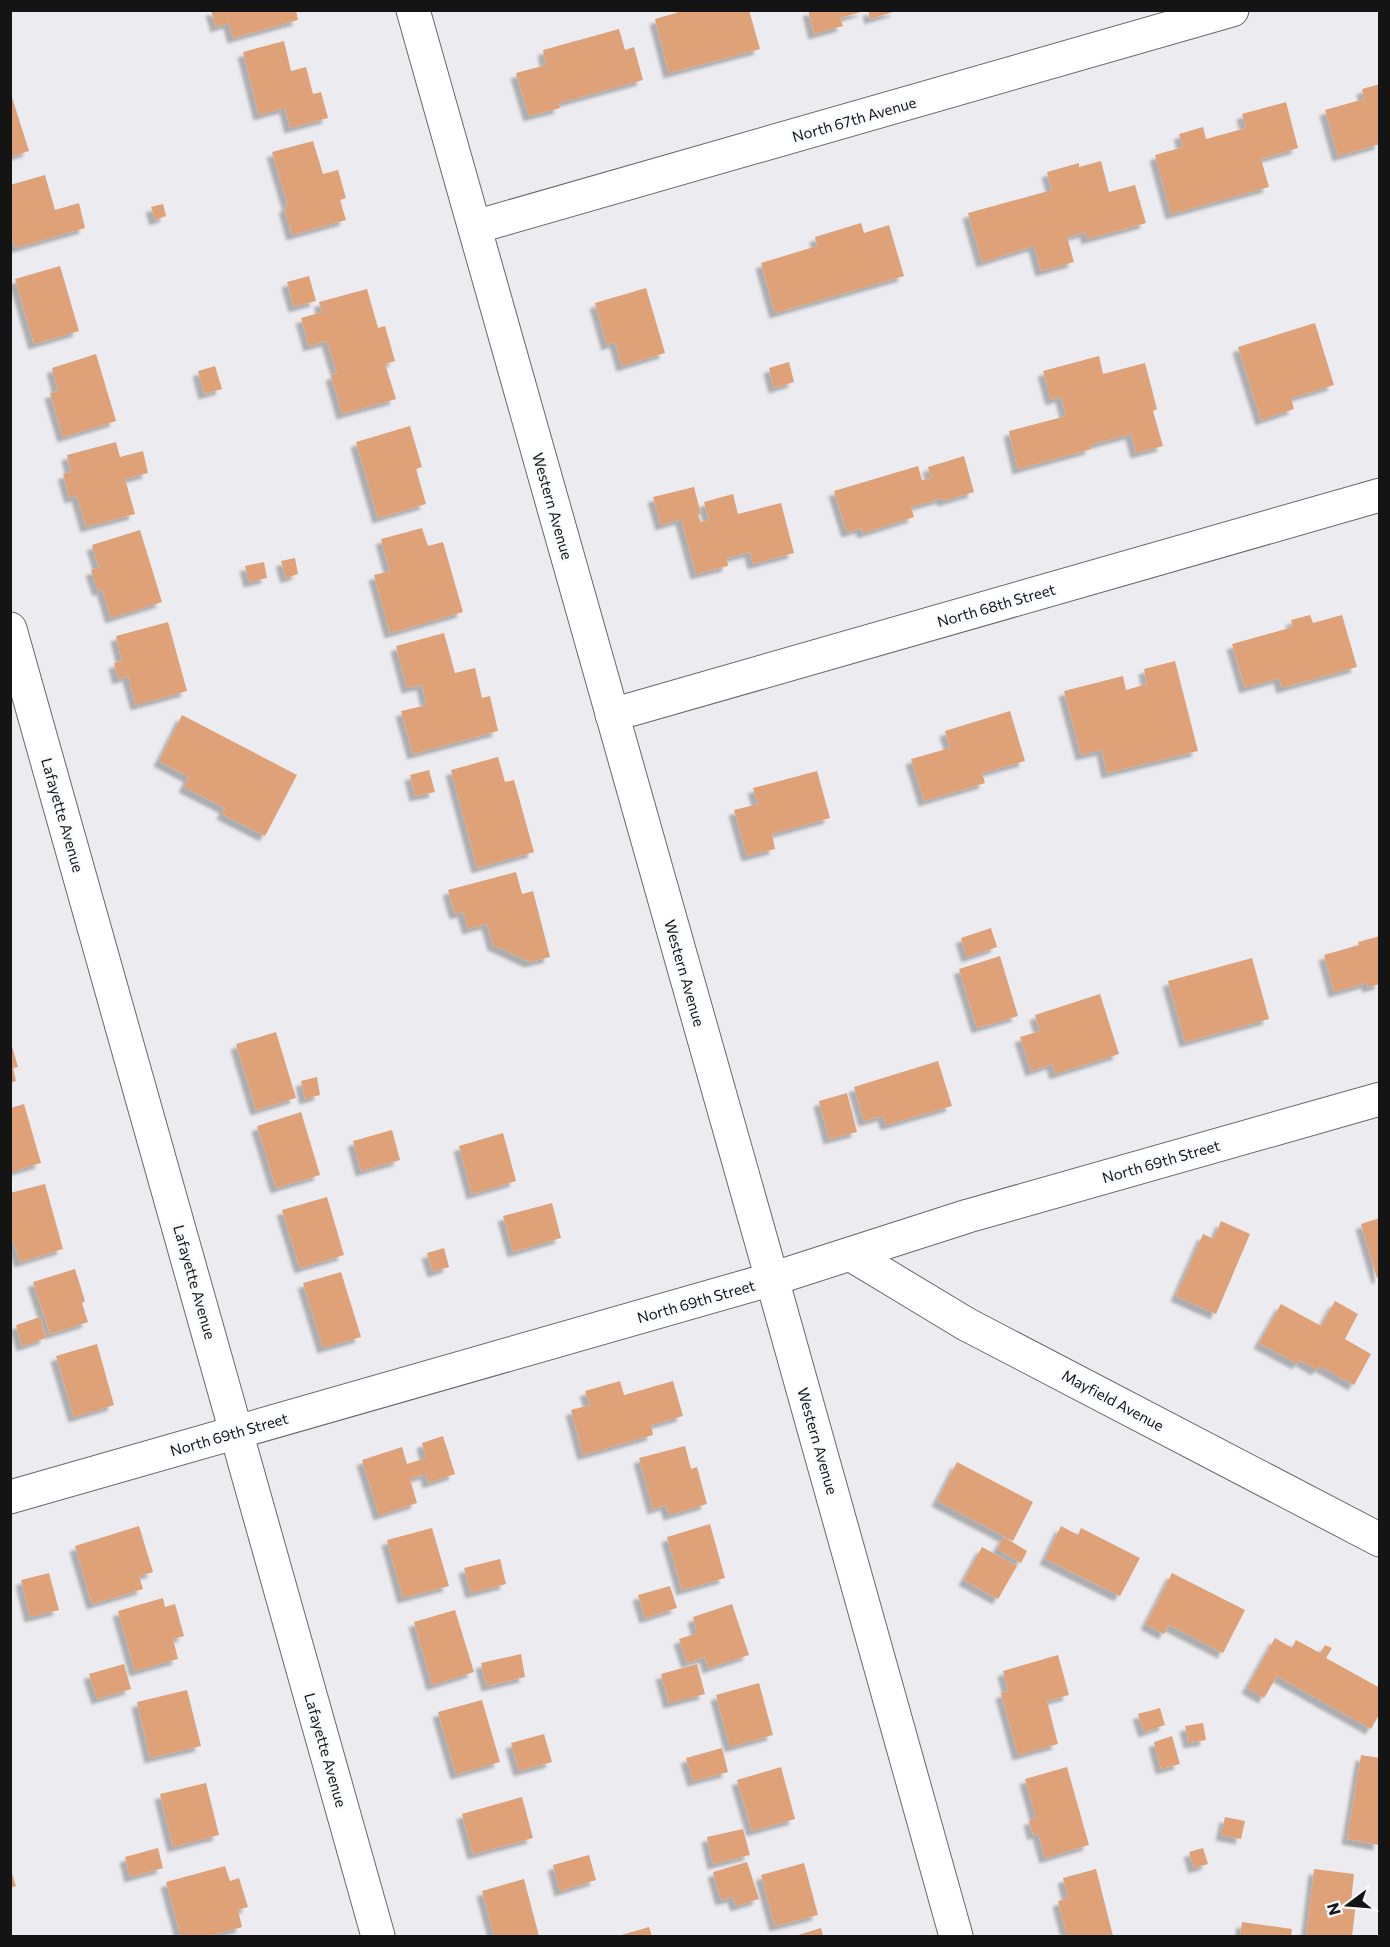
<svg xmlns="http://www.w3.org/2000/svg" width="1390" height="1947" font-family="Commissioner,sans-serif">
<defs>
<filter id="shadow"><feDropShadow dx="-5.5" dy="5.5" stdDeviation="1.5" flood-color="#0004"/></filter>
</defs>
<rect width="100%" height="100%" fill="#ececf0"/>
<!-- building -->
<g fill="#dea178" filter="url(#shadow)">
<path d="M211,10H296L298,20L233,38L229,23L216,27Z"/>
<path d="M686,10H749L760,49L669,73L655,19Z"/>
<path d="M808,10H864V11L840,18L843,26L814,34Z"/>
<path d="M868,10H896V11L870,19Z"/>
<path d="M619,29L625,50L634,47L643,80L559,103L560,108L529,116L516,73L546,65L543,50Z"/>
<path d="M284,41L291,71L306,67L313,94L321,92L328,118L290,128L285,108L259,115L243,52Z"/>
<path d="M1380,84V144L1338,156L1325,110L1364,99L1362,89Z"/>
<path d="M10,91L29,151L10,157Z"/>
<path d="M1286,102L1298,148L1261,159L1269,187L1171,214L1155,155L1183,147L1179,134L1203,127L1206,139L1246,128L1242,114Z"/>
<path d="M313,141L323,174L338,170L346,198L340,200L346,220L292,235L284,207L288,206L272,152Z"/>
<path d="M1101,161L1109,192L1135,185L1146,223L1087,239L1085,232L1067,237L1074,262L1041,271L1034,246L982,262L968,213L1052,190L1047,172L1079,163V167Z"/>
<path d="M45,175L55,210L79,203L85,228L15,248L10,231V185Z"/>
<path d="M163,204L166,216L155,220L151,207Z"/>
<path d="M861,223L864,233L889,225L904,276L775,313L761,263L817,246L815,237Z"/>
<path d="M60,266L79,331L34,344L15,279Z"/>
<path d="M309,276L316,301L294,307L287,282Z"/>
<path d="M646,288L665,353L622,366L615,342L607,345L595,303Z"/>
<path d="M367,289L378,328L385,326L395,361L385,364L396,399L342,414L331,375L337,373L327,341L309,346L301,318L322,312L319,302Z"/>
<path d="M1315,323L1334,385L1291,398L1294,409L1261,420L1238,347Z"/>
<path d="M96,354L116,421L63,437L50,393L58,391L52,368Z"/>
<path d="M1099,356L1103,374L1145,363L1157,409L1153,411L1163,446L1136,453L1131,434L1090,445L1091,449L1018,469L1009,431L1066,416L1061,397L1051,400L1043,371Z"/>
<path d="M789,362L794,382L774,388L769,368Z"/>
<path d="M215,366L222,389L204,394L198,371Z"/>
<path d="M410,426L422,467L416,469L426,504L378,518L356,442Z"/>
<path d="M116,442L120,457L143,451L148,473L125,479L135,514L86,527L77,496L70,498L63,474L71,472L67,455Z"/>
<path d="M964,456L974,492L943,501L942,498L911,507L914,517L863,533L861,528L847,532L834,491L918,466L922,480L931,478L928,467Z"/>
<path d="M694,487L701,514L698,515L701,522L709,520L704,502L733,494L738,514L781,503L794,553L753,564L750,552L727,558L728,566L696,574L681,519L661,525L653,497Z"/>
<path d="M422,528L428,546L443,542L463,612L390,633L374,575L390,571L381,539Z"/>
<path d="M140,530L162,602L111,618L102,589L98,591L91,570L99,568L92,545Z"/>
<path d="M295,558L298,574L286,578L281,561Z"/>
<path d="M264,562L267,578L249,582L245,566Z"/>
<path d="M1310,615L1313,623L1342,615L1357,667L1282,688L1279,678L1245,688L1232,644L1293,627L1291,620Z"/>
<path d="M168,622L187,691L136,705L128,676L118,679L114,663L122,661L116,636Z"/>
<path d="M444,633L455,673L475,668L482,698L490,696L498,731L413,754L401,711L427,705L422,685L407,688L396,646Z"/>
<path d="M1175,661L1198,751L1107,773L1102,750L1081,755L1064,691L1123,676L1126,690L1147,684L1144,669Z"/>
<path d="M1010,711L1025,761L982,773L985,783L924,801L911,759L950,748L945,731Z"/>
<path d="M182,715L297,775L265,836L222,814L225,808L184,787L189,777L159,761Z"/>
<path d="M498,757L505,782L514,780L534,852L477,868L451,770Z"/>
<path d="M429,770L435,792L415,796L410,775Z"/>
<path d="M817,771L830,818L772,834L775,849L747,856L734,810L758,804L753,788Z"/>
<path d="M516,872L522,894L533,891L550,957L530,962L493,945L487,924L468,929L463,912L455,914L448,890Z"/>
<path d="M991,928L997,947L967,957L961,938Z"/>
<path d="M1380,936V984L1368,987L1367,983L1334,992L1324,955L1359,945L1358,942Z"/>
<path d="M1000,956L1018,1016L977,1028L959,969Z"/>
<path d="M1252,958L1269,1019L1185,1042L1168,981Z"/>
<path d="M1100,994L1119,1054L1055,1074L1052,1064L1031,1071L1020,1037L1040,1031L1035,1015Z"/>
<path d="M276,1032L296,1098L256,1110L236,1044Z"/>
<path d="M11,1043L18,1067L13,1068L16,1081L10,1083Z"/>
<path d="M938,1061L952,1106L886,1125L883,1116L864,1121L854,1087Z"/>
<path d="M317,1077L320,1095L305,1099L301,1081Z"/>
<path d="M847,1093L857,1132L829,1139L819,1101Z"/>
<path d="M24,1104L41,1163L10,1172V1108Z"/>
<path d="M301,1112L320,1175L276,1188L257,1126Z"/>
<path d="M392,1130L400,1160L361,1171L353,1141Z"/>
<path d="M503,1133L516,1181L472,1194L459,1146Z"/>
<path d="M45,1184L63,1249L20,1262L10,1233V1193Z"/>
<path d="M327,1197L344,1255L300,1268L282,1210Z"/>
<path d="M552,1203L561,1238L513,1252L503,1216Z"/>
<path d="M1380,1218V1278H1377L1361,1224Z"/>
<path d="M1221,1221L1250,1234L1216,1314L1176,1296L1203,1234L1214,1239Z"/>
<path d="M444,1248L449,1267L433,1272L427,1253Z"/>
<path d="M75,1269L85,1301L82,1303L88,1322L50,1334L33,1282Z"/>
<path d="M341,1272L361,1337L323,1348L303,1283Z"/>
<path d="M1335,1301L1358,1314L1345,1339L1371,1354L1354,1385L1320,1366L1317,1370L1300,1360L1298,1364L1259,1343L1281,1304L1321,1326Z"/>
<path d="M40,1317L46,1338L22,1346L16,1325Z"/>
<path d="M97,1344L114,1405L74,1417L56,1356Z"/>
<path d="M620,1381L624,1395L673,1381L683,1416L651,1425L653,1435L583,1455L571,1410L590,1405L585,1391Z"/>
<path d="M443,1436L455,1474L428,1483L426,1474L410,1479L417,1503L379,1515L362,1460L402,1447L407,1464L426,1458L422,1443Z"/>
<path d="M685,1446L691,1469L697,1467L707,1504L669,1515L666,1505L653,1509L639,1458Z"/>
<path d="M957,1462L1033,1502L1013,1541L937,1501Z"/>
<path d="M710,1524L725,1578L682,1590L667,1537Z"/>
<path d="M139,1526L153,1572L139,1576L143,1589L92,1604L75,1546Z"/>
<path d="M1061,1526L1078,1535L1081,1528L1140,1558L1120,1596L1045,1559Z"/>
<path d="M432,1528L449,1586L403,1598L387,1540Z"/>
<path d="M1004,1537L1027,1551L1021,1563L997,1549Z"/>
<path d="M982,1547L1017,1566L998,1599L964,1580Z"/>
<path d="M500,1559L506,1584L471,1593L464,1568Z"/>
<path d="M49,1573L59,1610L30,1617L21,1580Z"/>
<path d="M1172,1573L1245,1610L1223,1653L1169,1625L1164,1634L1146,1624Z"/>
<path d="M670,1586L677,1608L645,1618L638,1595Z"/>
<path d="M163,1598L165,1607L175,1604L184,1636L173,1639L178,1659L135,1671L118,1611Z"/>
<path d="M732,1604L749,1655L708,1668L705,1657L687,1663L679,1639L697,1633L693,1617Z"/>
<path d="M455,1610L474,1672L432,1685L414,1622Z"/>
<path d="M1275,1638L1292,1648L1296,1640L1320,1653L1325,1645L1332,1648L1326,1658L1380,1688V1713L1371,1729L1277,1676L1264,1698L1247,1688Z"/>
<path d="M521,1654L525,1677L487,1686L481,1663Z"/>
<path d="M1058,1655L1069,1695L1047,1701L1058,1744L1018,1755L1001,1693L1008,1691L1003,1671Z"/>
<path d="M124,1664L131,1689L97,1699L89,1674Z"/>
<path d="M697,1664L705,1694L669,1703L661,1674Z"/>
<path d="M759,1683L773,1735L730,1747L716,1695Z"/>
<path d="M187,1690L201,1746L150,1758L137,1702Z"/>
<path d="M482,1700L500,1762L456,1774L438,1712Z"/>
<path d="M1160,1708L1165,1725L1144,1732L1138,1714Z"/>
<path d="M1203,1723L1206,1740L1189,1743L1185,1726Z"/>
<path d="M544,1734L552,1762L519,1771L511,1743Z"/>
<path d="M1172,1736L1180,1764L1161,1769L1154,1742Z"/>
<path d="M722,1748L728,1772L693,1781L686,1758Z"/>
<path d="M1361,1755L1380,1758L1379,1845L1347,1839Z"/>
<path d="M781,1767L795,1819L752,1831L737,1780Z"/>
<path d="M1067,1767L1089,1845L1045,1858L1038,1833L1033,1835L1029,1820L1036,1818L1025,1779Z"/>
<path d="M206,1783L219,1835L173,1847L160,1794Z"/>
<path d="M522,1797L533,1838L473,1854L462,1814Z"/>
<path d="M1225,1817L1245,1821L1241,1839L1221,1835Z"/>
<path d="M743,1829L750,1855L713,1864L707,1837Z"/>
<path d="M158,1848L163,1868L130,1877L125,1857Z"/>
<path d="M1203,1848L1208,1864L1194,1868L1189,1852Z"/>
<path d="M589,1855L596,1880L560,1891L553,1865Z"/>
<path d="M747,1862L759,1899L736,1906L733,1897L721,1900L713,1872Z"/>
<path d="M804,1863L818,1915L775,1926L761,1875Z"/>
<path d="M225,1866L230,1881L239,1878L248,1907L238,1910L242,1927L209,1936H181L166,1882Z"/>
<path d="M10,1868L16,1886L10,1888Z"/>
<path d="M1096,1869L1113,1936H1067L1058,1901L1068,1898L1063,1878Z"/>
<path d="M1314,1869L1354,1874L1351,1902L1356,1903L1352,1936H1306Z"/>
<path d="M524,1879L539,1936H494L482,1891Z"/>
<path d="M1242,1922L1292,1929L1291,1936H1240Z"/>
<path d="M649,1927L652,1936H618Z"/>
<path d="M821,1928L823,1936H795Z"/>
</g>
<g fill="none" stroke-linecap="round" stroke-linejoin="round">
<!-- minor casing -->
<g stroke="#67686c" stroke-width="35">
<g id="minor">
<path d="M475,227L1232,10"/>
<path d="M10,629L378,1936"/>
<path d="M612,715L1380,495"/>
<path d="M850,1254L966,1324L1380,1540"/>
<path d="M10,1497L772,1279L968,1216L1380,1099"/>
</g>
</g>
<!-- tertiary casing -->
<g stroke="#67686c" stroke-width="35">
<path id="tertiary" d="M413,10L772,1279L956,1936"/>
</g>
<!-- minor -->
<use href="#minor" stroke="#fff" stroke-width="33"/>
<!-- tertiary -->
<use href="#tertiary" stroke="#fff" stroke-width="33"/>
</g>
<g text-anchor="middle" dominant-baseline="central" stroke-width="5" stroke-linejoin="round" paint-order="stroke">
<!-- street labels -->
<g font-size="15" fill="#141415" stroke="#f9fafe">
<text transform="translate(854 119) rotate(-16)">North 67th Avenue</text>
<text transform="translate(553 506) rotate(74)">Western Avenue</text>
<text transform="translate(996 605) rotate(-16)">North 68th Street</text>
<text transform="translate(63 815) rotate(74)">Lafayette Avenue</text>
<text transform="translate(685 973) rotate(74)">Western Avenue</text>
<text transform="translate(1161 1161) rotate(-16)">North 69th Street</text>
<text transform="translate(195 1282) rotate(74)">Lafayette Avenue</text>
<text transform="translate(696 1301) rotate(-16)">North 69th Street</text>
<text transform="translate(1113 1400) rotate(28)">Mayfield Avenue</text>
<text transform="translate(229 1434) rotate(-16)">North 69th Street</text>
<text transform="translate(818 1441) rotate(74)">Western Avenue</text>
<text transform="translate(326 1750) rotate(74)">Lafayette Avenue</text>
</g>
</g>
<!-- border -->
<rect width="1390" height="1947" fill="none" stroke="#141415" stroke-width="24"/>
<!-- north arrow -->
<g transform="translate(1348 1905) rotate(254)" stroke="#f9fafe" stroke-width="4.5" paint-order="stroke">
<path d="M0-4.5L10 22L0 15L-10 22Z" fill="#141415"/>
<text y="-9" font-size="16" font-weight="bold" text-anchor="middle" fill="#141415">N</text>
</g>
</svg>
